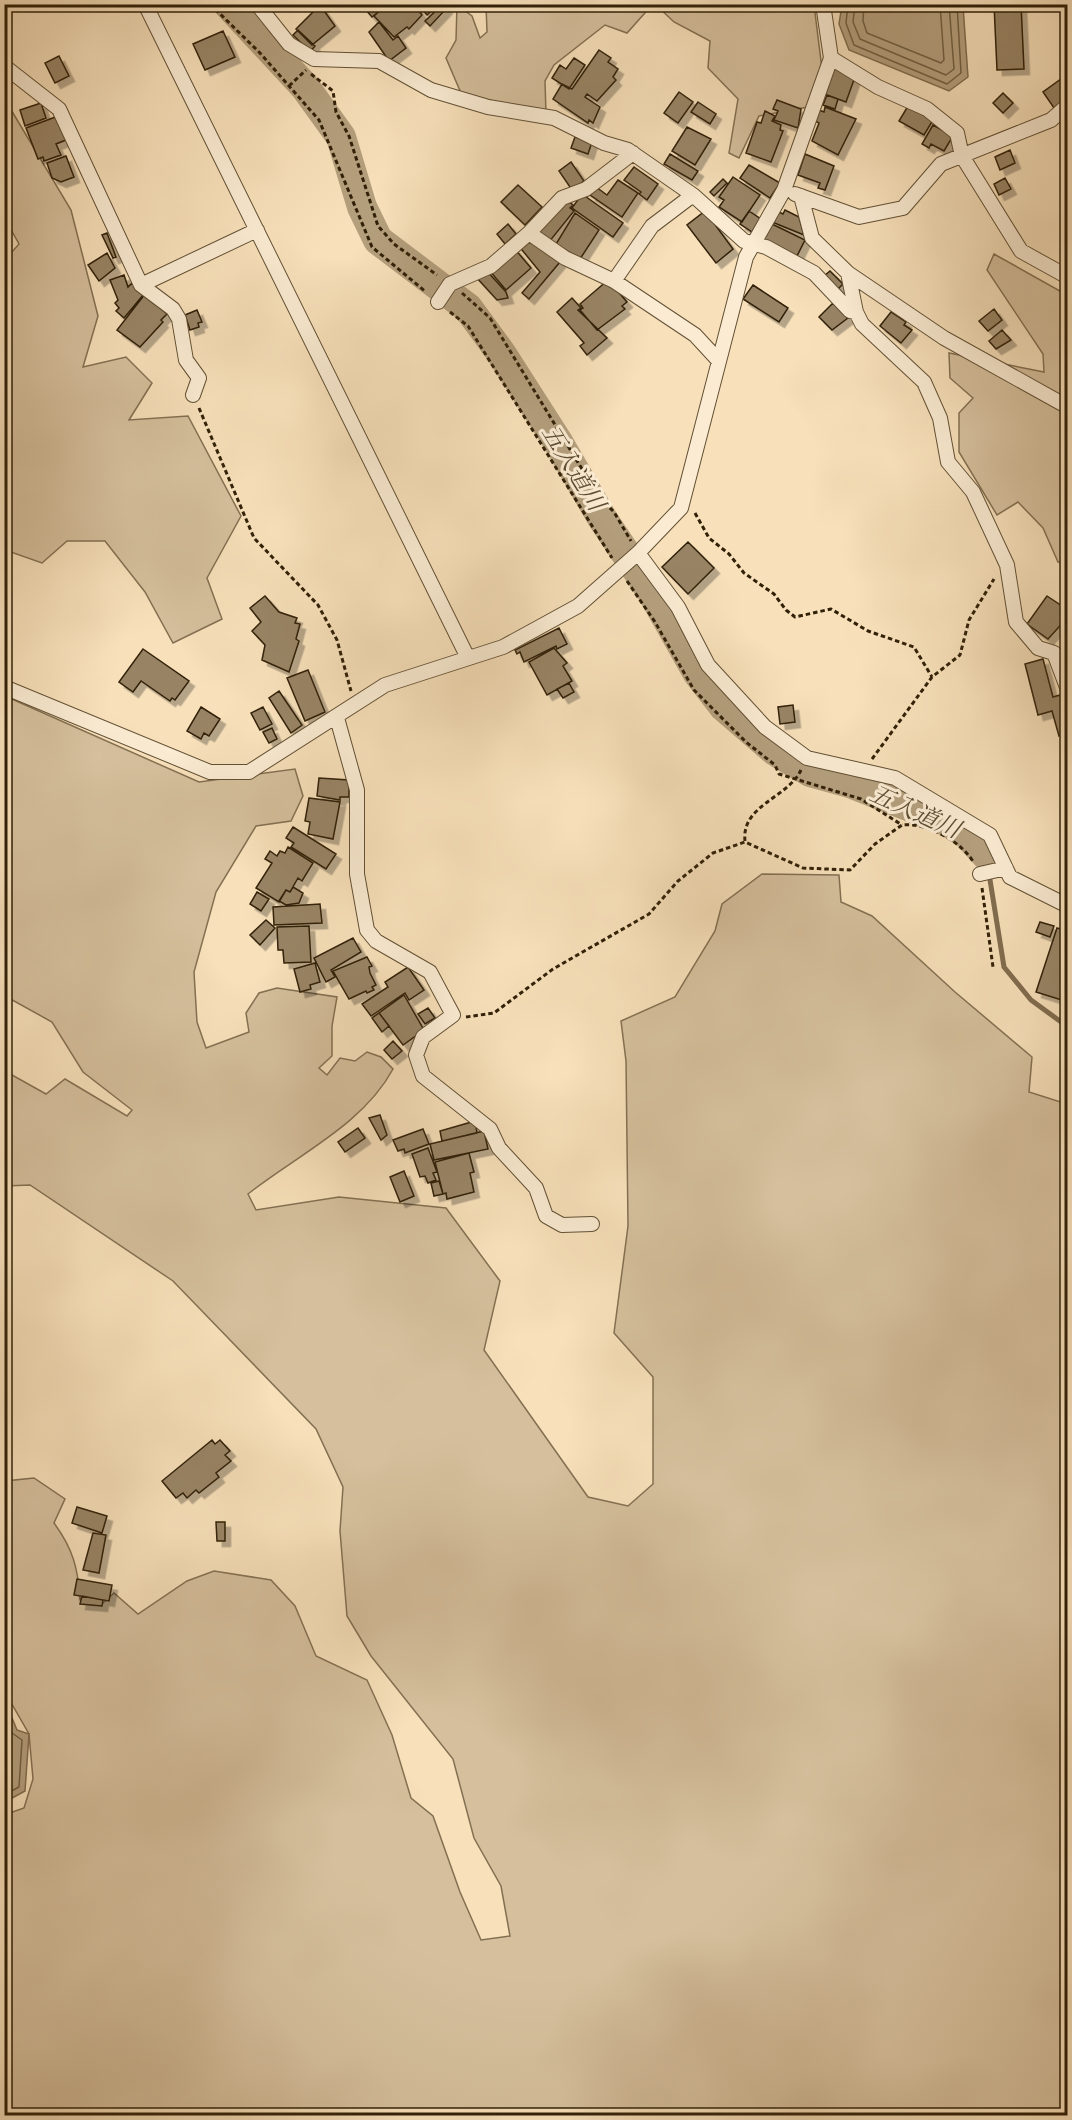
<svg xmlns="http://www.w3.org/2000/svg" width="1072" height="2120" viewBox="0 0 1072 2120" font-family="Cardo,'Noto Serif JP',serif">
  <defs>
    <filter id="shadow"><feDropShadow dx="5.5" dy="5.5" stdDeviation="0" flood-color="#0004"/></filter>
  </defs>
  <rect width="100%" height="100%" fill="#f7e0ba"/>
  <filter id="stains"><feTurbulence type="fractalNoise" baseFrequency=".00333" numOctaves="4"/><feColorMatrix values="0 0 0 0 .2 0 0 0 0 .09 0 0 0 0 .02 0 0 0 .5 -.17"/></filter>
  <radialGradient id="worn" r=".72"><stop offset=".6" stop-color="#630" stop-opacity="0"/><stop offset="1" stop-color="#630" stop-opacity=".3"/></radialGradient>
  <path fill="#d5bf9c" stroke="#837052" stroke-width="1.5" d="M457,5l15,11 8,22 7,-6 -1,-27h166l-25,28 -22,-8 -51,40 -9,16 1,33 -85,-21 -15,-35 10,-18z
    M656,5h158l9,72 -10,29 -54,10 -20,42 -10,-5 9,-54 -30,-31 2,-27 -36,-19z
    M4,98l67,112 27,106 -15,51 43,-10 26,26 -23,37 59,-4 53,100 -34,62 15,41 -49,24 -28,-51 -40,-51h-38l-25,22 -37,-13 -1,-289 15,-17 -14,-25z
    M994,254l73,41v268l-9,-1 -15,-34 -25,-26 -21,13 -38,-63v-39l14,-15 -23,-20 -1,-25 95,19 -1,-18 -56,-84z
    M5,696l194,86 96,-13 8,27 -12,25 -35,5 -40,66 -22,80 3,50 9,26 43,-16 -3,-19 13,-20 18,-5 60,9 -5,29v30l-13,12 8,7 13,-17 15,3 12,-9 14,5 12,12c-30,56 -96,86 -145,125l8,16 83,-13 107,11 54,73 -16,69 104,147 40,9 25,-22v-107l-39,-44 14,-107 -2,-165 -5,-40 54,-24 40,-66 7,-27 40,-30 77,1 2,27 31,14 83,76 77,65 -3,35 38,12v1011h-1062l-1,-300 20,-7 9,-29 -4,-45 -24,-42v-211l29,-3 31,21 -11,24c19,26 24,45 26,76l23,4 11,-10 24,21 49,-33 27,-10 57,9 24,26 21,50 51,24 25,55 19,63 22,18 27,76 21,48 29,-4 -9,-50 -27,-48 -21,-79 -82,-103 -24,-40 -7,-85 3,-44 -27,-58 -143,-148 -143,-96 -25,1v-115l41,23 19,-15 62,37 5,-6 -49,-38 -31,-50 -47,-26z"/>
  <path fill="#b49f7d" stroke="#806c4e" stroke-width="1.5" d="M842,5h118l3,1 5,71 -19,14 -100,-41 -10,-26z
    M5,1701l12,29 12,4 -4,57 -20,11z"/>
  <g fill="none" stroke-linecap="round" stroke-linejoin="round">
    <path stroke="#726042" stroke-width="1.5" d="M848,4l-2,19 8,22 93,39 14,-11 -4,-69
      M855,4l-2,18 7,17 86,36 8,-6 -5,-65
      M864,4l-1,17 4,12 74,30 3,-3 -4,-56
      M4,1716l8,17 10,7 -3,47 -15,8"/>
    <path stroke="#806c4e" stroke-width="5" d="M986,855l18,112 27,33 37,27"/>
    <path stroke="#b49f7d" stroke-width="30" d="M228,4l77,83 36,50 21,70 16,33 90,68 33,45 57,89 44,76 51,76 44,78 27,35 51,44 35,21 40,11 96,38 20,12 20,22"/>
  </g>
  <path fill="#988465" stroke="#312008" stroke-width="1.5" filter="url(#shadow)" d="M370,4h17v1l-15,12 -7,-8z
    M414,4l8,11 -13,14 -2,-2 -13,10 -20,-21 13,-12z
    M417,4h20l1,1 -11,10z
    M443,4l4,4 -17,18 -5,-5z
    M994,4h27l3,65 -27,1z
    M320,5l15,21 -23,19 -16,-16z
    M379,22l14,18 5,-4 8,12 -17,13 -20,-29z
    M298,30l17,16 -5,6 -17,-17z
    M223,31l12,26 -30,13 -12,-26z
    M599,50l12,8 -3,4 10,7 -5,8 3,3 -19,21 -10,-7 -2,3 15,10 -7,16 -4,-3 -1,3 -35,-24 9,-15 10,5z
    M59,56l10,20 -14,7 -10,-20z
    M574,58l11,7 -16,24 -17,-11 8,-13 6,4z
    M834,68l21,9 -9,25 -22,-8z
    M1065,76l3,22 -14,10 -11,-16z
    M679,92l14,10 -15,21 -14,-10z
    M1003,93l10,10 -10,10 -10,-10z
    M827,95l11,4 -3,10 -12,-4z
    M777,100l24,9 -3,19 -24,-8 4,-9 -5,-2z
    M698,102l18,12 -6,10 -19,-12z
    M41,103l5,15 -21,8 -5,-16z
    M908,106l25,14 -9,15 -25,-14z
    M825,107l31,12 -18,36 -26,-14 7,-18 -4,-2 4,-11 5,2z
    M765,111l10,5 -3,5 9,4 -1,5 3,1 -12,31 -25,-9 11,-31 4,1z
    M58,116l8,24 -10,4 5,11 -17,6 -1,-4 -5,2 -12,-31z
    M933,125l20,11 -9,15 -13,-7 -2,4 -7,-4z
    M687,127l24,12 -16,26 -23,-14z
    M575,137l17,5 -4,12 -17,-6z
    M1010,150l5,13 -15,7 -5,-13z
    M670,154l28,17 -6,9 -28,-16z
    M805,154l29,12 -9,24 -7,-2 2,-5 -22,-8z
    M66,156l8,21 -13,5 -9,-4 -5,-15z
    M571,162l13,19 -12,9 -13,-19z
    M749,165l31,18 -10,15 -30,-20z
    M634,167l24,17 -11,16 -8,-6 2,-2 -17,-12z
    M733,177l27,18 -18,27 -23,-15 5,-7 -5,-3z
    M1005,178l6,11 -12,6 -5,-11z
    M723,179l4,4 -13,13 -4,-4z
    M618,180l20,13 -16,24 -32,-22 6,-8 11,8z
    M518,185l24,22 -17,18 -24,-23z
    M582,194l41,29 -10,14 -41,-29z
    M566,199l7,6 -3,3 4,3 -25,31 -11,-10z
    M785,210l14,7 5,18 -32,-13 5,-11 6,3z
    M705,211l28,38 -17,14 -29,-38z
    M749,211l12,8 -9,13 -12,-8z
    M575,213l24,17 -19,29 -24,-15z
    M770,223l35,17 -8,16 -35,-17z
    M508,224l8,10 -11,10 -8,-10z
    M107,233l9,24 -3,1 -11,-23z
    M529,235l31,27 -31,37 -7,-6 18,-21 -22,-27z
    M514,248l17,20 -25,22 -17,-20z
    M107,253l8,15 -16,13 -11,-16z
    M485,269l21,23 2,6 -11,2 -21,-23z
    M830,271l13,13 -6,6 -13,-14z
    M124,275l4,12 4,-4 12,11 -20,24 -8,-7 3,-3 -4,-5 3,-3 -8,-20z
    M608,280l19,22 -5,4 3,3 -28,21 -17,-20 3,-2 -3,-4z
    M753,285l35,23 -9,14 -36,-23z
    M145,294l22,20 -6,6 2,2 -23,25 -23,-17z
    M572,298l9,10 -3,2 29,28 -20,17 -7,-9 4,-3 -27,-31z
    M833,303l15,15 -16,12 -13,-13z
    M994,309l8,11 -14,11 -9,-10z
    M197,310l5,12 -4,1 1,4 -9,3 -5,-15z
    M891,312l15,10 -2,3 8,5 -11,13 -21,-17z
    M1002,330l9,10 -15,9 -7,-8z
    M688,542l26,26 -26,26 -26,-27z
    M265,596l14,16 18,6 -2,5 5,1 -4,15 3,2 -10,31 -27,-12 3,-15 -13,-14 9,-9 -11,-14z
    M1047,596l21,14v7l-20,22 -21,-15z
    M559,628l8,16 -10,5 -1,-3 -32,16 -4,-10 -3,2 -2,-4z
    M554,648l13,15 -4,3 9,15 -25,14 -18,-33z
    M143,649l46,32 -14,19 -3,-2 -2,3 -29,-20 -8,11 -14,-10z
    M1043,659l10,38 7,-2 8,38 -9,3 -7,-25 -14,4 -13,-51z
    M308,670l17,42 -20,9 -18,-43z
    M569,683l5,9 -11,6 -6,-9z
    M279,691l23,34 -11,8 -22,-35z
    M793,705l2,17 -15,2 -2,-17z
    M201,707l19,12 -11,17 -5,-3 -3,6 -14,-8z
    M263,707l9,17 -12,6 -9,-17z
    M272,728l5,11 -8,4 -6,-11z
    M319,778l30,2v17h-9v3l-23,-4z
    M309,798l31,4 -7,37 -25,-5 2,-12 -5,-1z
    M293,827l43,27 -10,15 -35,-22 3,-4 -8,-5z
    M288,847l25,16 -11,18 -4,-3 -8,14 -4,-2 -7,12 -23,-14 16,-25 -7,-4 5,-8 7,5 3,-5 5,2z
    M293,887l10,6 -4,10 -13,2 -7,-4 7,-11 4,2z
    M257,892l12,7 -8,12 -11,-7z
    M320,904l2,19 -48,2 -1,-18z
    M266,920l9,8 -15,17 -10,-10z
    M1040,922l14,4 -4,11 -14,-5z
    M309,926l2,36 -27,1 -1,-13h-5l-1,-23z
    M1057,928l11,3v71l-32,-10z
    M353,938l8,14 -30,18 4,7 -9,5 -12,-24z
    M367,957l5,9 -3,1 1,6 6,12 -4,2 2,3 -7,3 -1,-2 -17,8 -16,-28z
    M315,963l5,19 -10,3 1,4 -11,3 -6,-23z
    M408,967l16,23 -15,10 -4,-7 -34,23 -9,-12 26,-17 -3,-5z
    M404,995l20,35 -21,15 -24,-32z
    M428,1008l7,10 -10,6 -7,-10z
    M379,1013l10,13 -7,6 -10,-14z
    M393,1041l9,10 -10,8 -8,-9z
    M380,1115l7,20 -6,5 -12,-22z
    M475,1121l2,12 -35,8 -2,-10z
    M358,1128l7,10 -20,14 -7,-10z
    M423,1129l6,15 -24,9 -1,-4 -6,2 -5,-11z
    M484,1131l4,18 -54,11 -4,-16z
    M428,1148l9,24 -4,1 3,7 -8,3 -3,-7 -5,1 -8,-23z
    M469,1153l5,19 -4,1 4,19 -27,7 -1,-6 -3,1 -8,-32z
    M404,1171l10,25 -14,6 -10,-25z
    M439,1181l4,13 -9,2 -3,-13z
    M212,1440l3,4 5,-4 10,11 -5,4 6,6 -15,12 3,4 -20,16 -3,-3 -9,8 -4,-5 -7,5 -14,-17z
    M77,1507l30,9 -5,17 -30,-10z
    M216,1522h9v19h-8z
    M93,1533l13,2 -7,38 -16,-3z
    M77,1579l35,6 -3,16 -35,-6z
    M82,1596l21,4 -1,6 -22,-2z"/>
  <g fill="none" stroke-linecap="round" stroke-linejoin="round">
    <g stroke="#625034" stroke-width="16">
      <path id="street" d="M145,4l323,654
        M257,4l32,40 25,15 65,2 52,29 57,17 66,11 50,25 24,7 65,45 51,46 22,6 48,26 36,38 6,1
        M831,58l47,29 49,22 30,24 5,23 59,95 47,26
        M4,66l55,43 82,176 32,24 6,10 7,41 13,18 -6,17
        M795,194l64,23 44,-9 38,-44 110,-44 17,-15
        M801,196l11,42 36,35 96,65 124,69
        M529,233l36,25 49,23 81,54 24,26
        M848,273l8,39 6,12 62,58 16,36 8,44 25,30 34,73 9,57 22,26 16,5 14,37
        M614,281l38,-55 41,-31
        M141,285l116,-55
        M438,302l12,-18 41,-18 38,-33 33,-35 24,-9 47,-36
        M638,553l40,54 30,58 57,62 42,31 88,20 95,57 20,42 58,29
        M4,687l206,85h39l136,-87 118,-38 75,-41 60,-53 43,-45 65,-251 38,-67 47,-132 -8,-54
        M337,718l20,72v84l10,56 9,11 54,31 23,43 -30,22 -7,18 7,21 67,53 9,19 37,40 10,28 16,9 30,-1
        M980,874l26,-6"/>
    </g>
    <path stroke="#312008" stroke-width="3" stroke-dasharray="4.5 3" stroke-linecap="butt" d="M210,4l50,49 59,67 53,127 54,45
      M311,74l22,17 3,21 13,24 29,90 16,18 43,31
      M289,86l17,-16
      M462,293l28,25 109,179 15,15 17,29
      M450,312l18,14 144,232
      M199,408l55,130 64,67 19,35 14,51
      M695,513l14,25 20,16 15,19 30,21 12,16 9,7 36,-8 37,22 46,16 18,30
      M627,581l28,41 39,68 52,52 29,23 4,9 82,25 41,26
      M872,759l60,-82 28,-22 9,-35 25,-41
      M745,841c-4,-36 43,-43 56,-71
      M982,888l11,79
      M466,1017l28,-4 59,-44 96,-55 29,-33 35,-28 32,-11 58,26 47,2 25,-26 27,-19c25,-3 60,17 72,38"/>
    <use href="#street" stroke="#faebd2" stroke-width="14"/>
  </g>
  <g text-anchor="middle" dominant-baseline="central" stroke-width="6" stroke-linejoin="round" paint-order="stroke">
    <g font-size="24" font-style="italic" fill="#5f4c31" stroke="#faebd2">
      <text transform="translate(573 468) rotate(58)">五入道川</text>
      <text transform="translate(915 812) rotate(24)">五入道川</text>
    </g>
  </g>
  <rect width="1072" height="2120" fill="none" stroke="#f7e0ba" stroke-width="24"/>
  <rect x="6" y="6" width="1060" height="2108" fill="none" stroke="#312008" stroke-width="3"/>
  <rect x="12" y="12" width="1048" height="2096" fill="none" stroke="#312008" stroke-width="1.5"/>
  <rect width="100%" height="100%" filter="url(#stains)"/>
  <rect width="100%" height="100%" fill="url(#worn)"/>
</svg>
